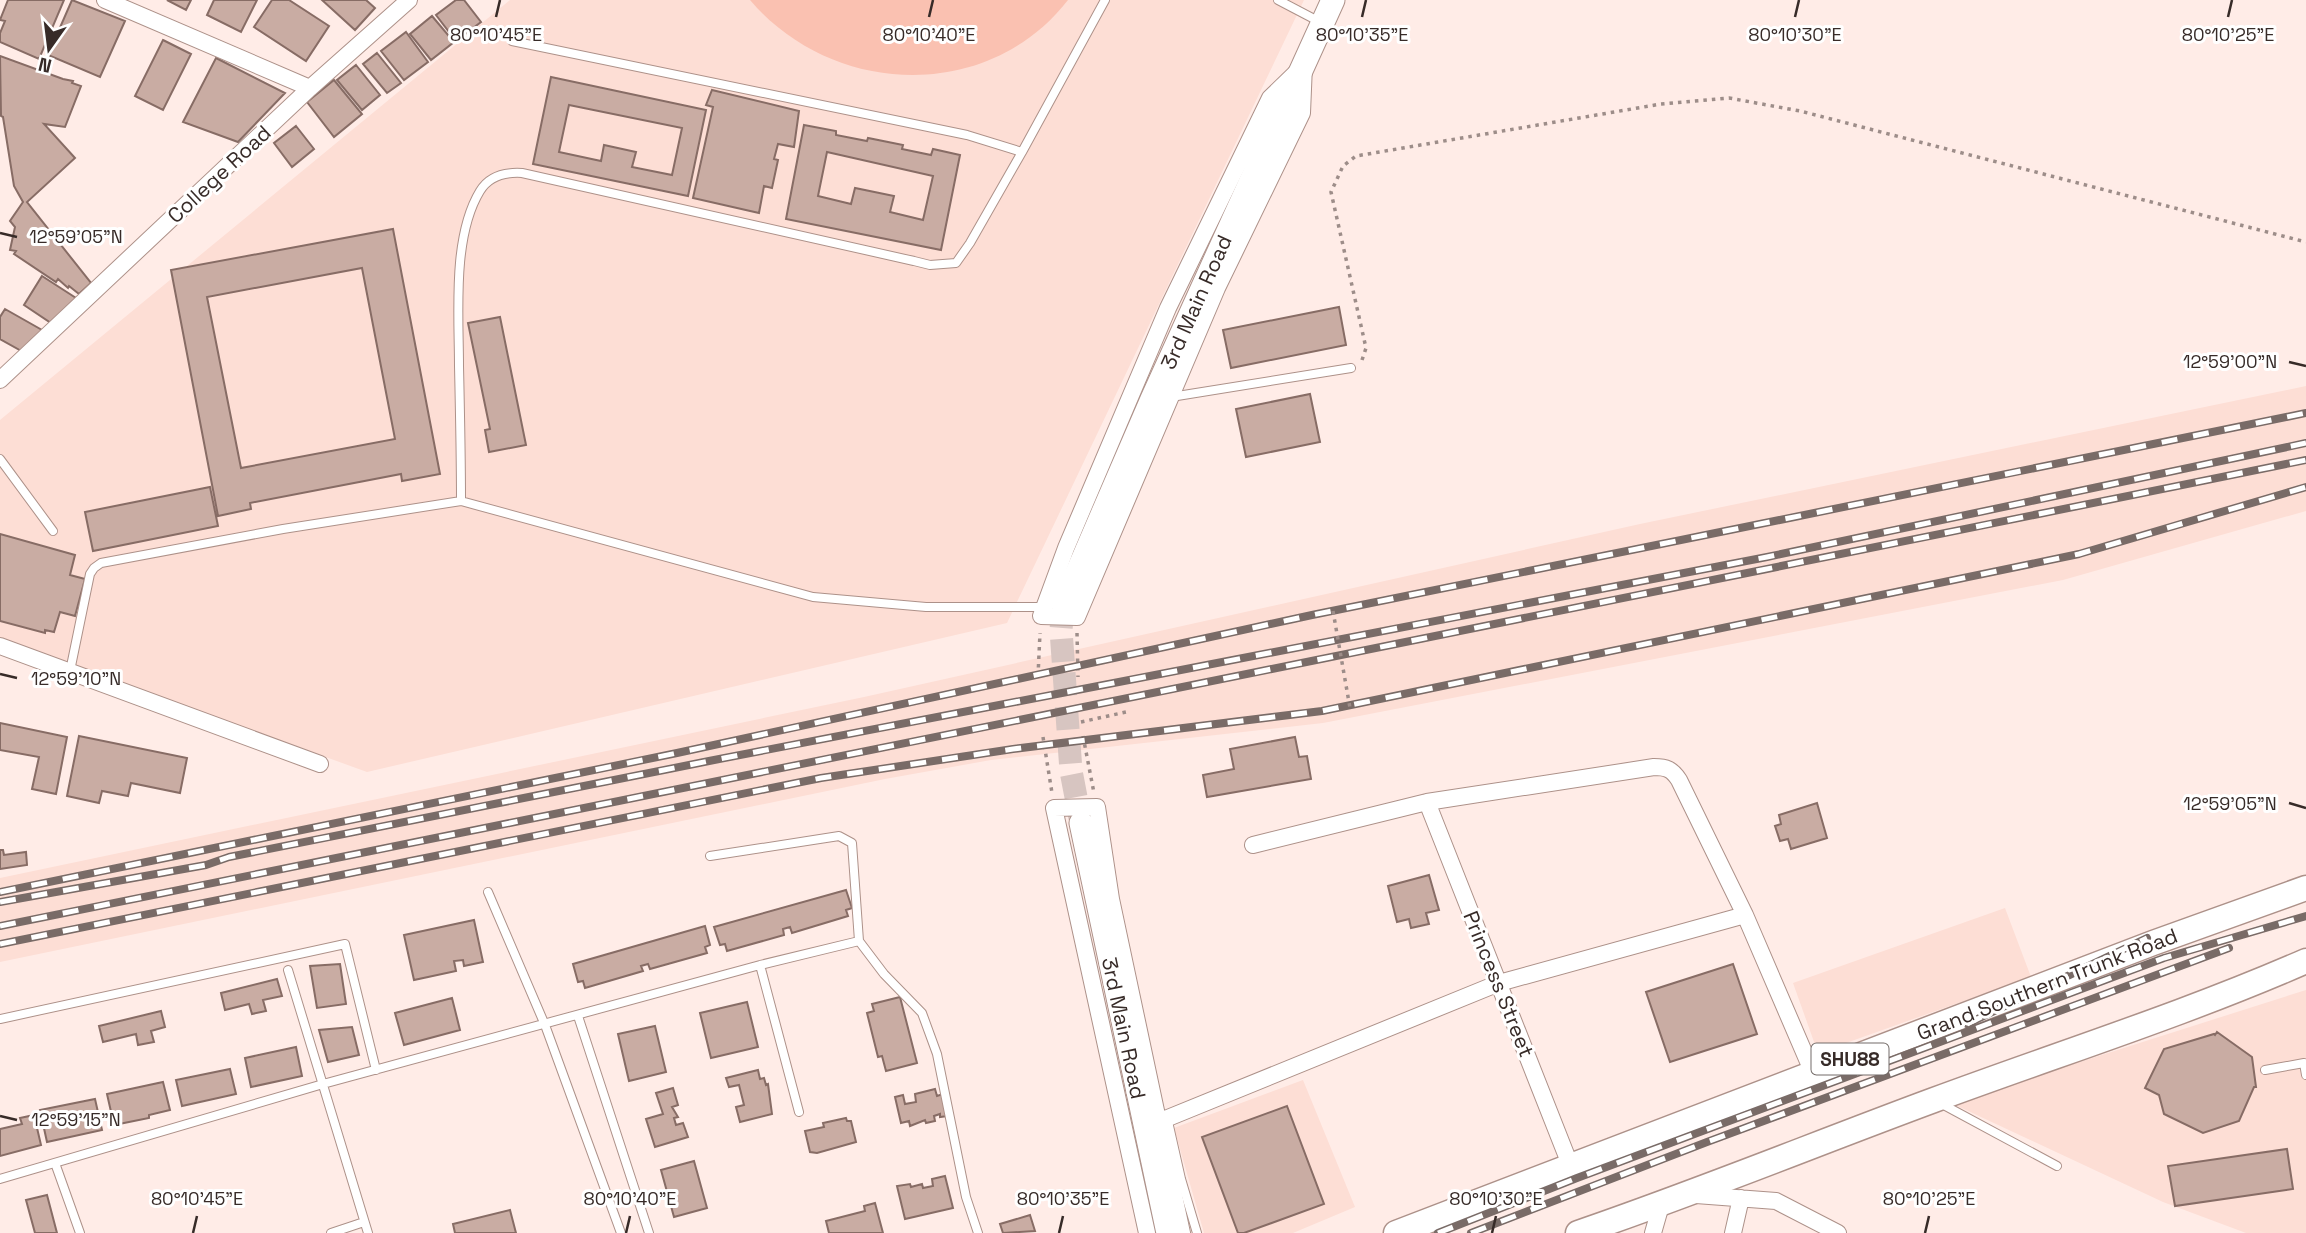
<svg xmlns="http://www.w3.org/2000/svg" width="2306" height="1233" viewBox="0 0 2306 1233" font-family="'Space Grotesk',sans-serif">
  <rect width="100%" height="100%" fill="#ffece7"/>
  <path fill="#fdded5" d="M510,0h794l-297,623 -640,149 -367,-133v-219z
    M2306,386v125l-243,69 -740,143 -332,37 -106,19 -885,183v-84l864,-181 776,-173z
    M2005,908l26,69 -213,76 -25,-70z
    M2306,990v243h-60l-83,-31 -212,-99z
    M1303,1080l52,127 -62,26h-89l-30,-105z"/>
  <path fill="#fac1b1" d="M750,0h318c-81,104 -236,96 -318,0z"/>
  <path fill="#c9aca3" stroke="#876c65" stroke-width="2" fill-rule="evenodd" d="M8,0h56l-25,59 -39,-17v-9l5,-12 -5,-1z
    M72,0l53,21 -25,56 -52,-22z
    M167,0h24l-5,10z
    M214,0h43l-16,32 -34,-17z
    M272,0h17l40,26 -23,35 -52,-34z
    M322,0h44l9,8 -20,22z
    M456,0h8l17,22 -25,19 -20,-26z
    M432,16l22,26 -23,18 -21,-26z
    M406,32l22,30 -24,18 -23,-29z
    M163,40l28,14 -28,56 -28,-14z
    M377,53l24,30 -14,10 -24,-29z
    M0,56l63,23 10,2 -1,2 9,3 -16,41 -21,-3 31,34 -48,44 64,81 -12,11 -10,-8 -1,2 -10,-9 -2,3 -42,-28 2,-3 -6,-1 5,-23 -5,-6 13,-19 -9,-16 -11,-69 -2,-1z
    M216,58l69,35 -47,49 -55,-20z
    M356,65l24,30 -18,15 -25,-30z
    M551,77l155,33 -18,86 -155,-32zM569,105l113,23 -10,47 -40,-8 4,-15 -32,-7 -3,16 -42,-9z
    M334,80l28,34 -28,23 -27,-35z
    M712,90l87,21 -5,36 -16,-3 -4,15 4,1 -6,28 -8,-2 -5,27 -66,-15 20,-91 -7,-2z
    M804,125l32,6v4l31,6 1,-3 35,7 -1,4 29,6 2,-6 27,6 -19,95 -155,-31zM827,152l106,24 -10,44 -33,-8 4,-16 -39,-8 -4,16 -33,-8z
    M296,126l18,23 -22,18 -18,-24z
    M393,229l47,245 -38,7 -1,-7 -151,29 1,6 -33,7 -47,-246zM362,268l33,171 -154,29 -34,-171z
    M42,276l34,22 -19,29 -33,-22z
    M1339,307l7,38 -115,23 -8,-38z
    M5,309l37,21 -17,23 -25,-14v-22z
    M500,317l26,128 -37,7 -4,-22 5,-1 -22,-106z
    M1310,394l10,48 -74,15 -10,-48z
    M210,487l8,39 -125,25 -8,-39z
    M0,534l75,21 -5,20 15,4 -10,37 -15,-4 -6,20 -9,-2v3l-45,-12z
    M0,723l67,14 -11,57 -24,-5 7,-32 -39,-7z
    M79,736l108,22 -7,35 -49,-10 -3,13 -26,-5 -3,12 -32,-7z
    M1295,737l4,20 8,-1 4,23 -104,18 -4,-22 31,-6 -4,-20z
    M1817,803l10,35 -36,11 -3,-10 -8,2 -5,-15 6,-2 -2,-9z
    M0,850h3l1,5 22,-3 1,13 -27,4z
    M1429,875l10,35 -13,3 3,11 -18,4 -2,-9 -12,3 -9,-36z
    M846,890l6,18 -6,2 2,6 -56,17 -2,-6 -7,2 1,6 -57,16 -2,-7 -5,1 -6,-18z
    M474,920l9,42 -19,4 -1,-6 -9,1 2,10 -42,9 -10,-45z
    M705,926l5,19 -5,2 2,6 -57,16 -2,-5 -7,2 2,5 -58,17 -2,-7 -5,1 -5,-18z
    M340,964l6,40 -29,4 -7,-42z
    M1733,964l24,70 -87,28 -24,-70z
    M277,979l5,17 -19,4 3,11 -14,3 -3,-10 -24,6 -4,-17z
    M900,997l17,66 -31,8 -4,-15 -4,1 -11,-44 7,-2 -2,-7z
    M452,998l8,32 -56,15 -9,-32z
    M747,1002l11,45 -47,11 -11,-45z
    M161,1011l4,16 -14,4 3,11 -16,3 -2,-11 -33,8 -4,-16z
    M655,1026l11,46 -37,9 -11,-47z
    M352,1027l7,28 -31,7 -9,-32z
    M2217,1032l35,25 4,30h-2l-15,34 -36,12 -39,-19 -5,-19 -14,-7 19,-39 50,-15 1,1z
    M296,1047l6,29 -51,11 -6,-29z
    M230,1069l6,25 -54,12 -6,-26z
    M758,1070l2,9 4,-1 2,7 2,-1 4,30 -32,8 -4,-15 8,-2 -5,-20 -10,2 -3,-9z
    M163,1082l7,28 -21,5v3l-35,7 -7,-31z
    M673,1088l5,17 -6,2 6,10 -4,1 2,7 7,-2 5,14 -33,10 -9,-28 17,-5 -7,-21z
    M935,1089l2,7 6,-2 5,22 -8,1v-3l-6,2 1,5 -9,2 -1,-3 -15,6 -1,-5 -8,2 -6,-26 8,-2 2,9 11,-2 -1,-8z
    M95,1099l7,31 -55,12 -7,-32z
    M1287,1106l37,98 -80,29h-6l-36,-96z
    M34,1115l7,30 -41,11v-27l22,-5 -2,-6z
    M846,1118l1,3h4l5,21 -39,11 -7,-1 -5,-21 19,-4 -1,-4z
    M2287,1149l6,40 -118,17 -7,-40z
    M694,1161l13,47 -33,9 -13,-47z
    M945,1176l8,32 -48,11 -8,-33 13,-2 1,3 11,-3 1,4 10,-2 -1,-7z
    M47,1195l10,38h-22l-9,-33z
    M875,1203l8,30h-54l-3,-12 39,-10 -1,-5z
    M510,1210l6,23h-61l-2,-9z
    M1030,1215l5,16 -32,2 -3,-9z"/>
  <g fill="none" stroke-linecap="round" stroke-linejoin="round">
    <path stroke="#d7c5c1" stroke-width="23" stroke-dasharray="23 11" stroke-linecap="butt" d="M1063,605l-2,25 10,141 10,52"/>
    <g stroke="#ad9189" stroke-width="10">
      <path id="lane" d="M1278,0l42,22
        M1022,152l83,-152
        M1171,397l180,-29
        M0,459l53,72
        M461,501c0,-45 -1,-90 -2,-135 0,-52 -7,-129 21,-175 9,-15 25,-19 42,-18l392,88 16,4 26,-2 14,-20 52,-91 -55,-17 -455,-94
        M70,671l20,-97 4,-6 7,-5 182,-34 178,-28 352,96 113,10h119
        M710,856l129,-20 13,7 7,98 25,33 38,39 15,41 29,143 12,36
        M488,892l57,133 76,208
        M760,965l39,147
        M288,970l80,263
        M578,1016l71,217
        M0,1019l345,-75 31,126
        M2265,1070l39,-7 2,12
        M1940,1103l117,63
        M1167,1117l14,62 16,54
        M55,1163l25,70
        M0,1179l323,-95 437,-119 99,-24
        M331,1233l33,-11"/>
    </g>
    <g stroke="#ad9189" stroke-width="18">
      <path id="street" d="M105,0l205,88
        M1304,65l-2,48 -85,175 -140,329 -36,-1 25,-68 102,-240 102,-210z
        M0,380l310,-292 99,-88
        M0,646l320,118
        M1427,802l144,365
        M1253,845l174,-43 227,-35c12,0 18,2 25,13l66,135 68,158
        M1158,1122l341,-139 246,-68
        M1696,1195l80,6 62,32
        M1147,1233l-93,-425 43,-1 14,92 71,334
        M1653,1233l8,-28
        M1733,1233l8,-35"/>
    </g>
    <g stroke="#ad9189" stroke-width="25">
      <path id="secondary" d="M1063,605l89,-206 181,-399
        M1081,823l87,410"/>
    </g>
    <g stroke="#ad9189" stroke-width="27">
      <path id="primary" d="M1396,1233l757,-290 153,-55
        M1578,1233c120,-41 237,-89 356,-133 124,-46 251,-86 372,-139"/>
    </g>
    <path stroke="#9d8d89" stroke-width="3.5" stroke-dasharray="3.5 5" stroke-linecap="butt" d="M1362,360l4,-12 -35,-156 12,-26 13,-10 305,-52 68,-6 71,13 506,131
      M1077,633l1,44
      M1038,676l2,-43
      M1081,722l45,-10
      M1083,736l11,57
      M1043,737l9,56"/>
    <use href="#lane" stroke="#fff" stroke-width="8"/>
    <use href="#street" stroke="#fff" stroke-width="16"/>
    <use href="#secondary" stroke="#fff" stroke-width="23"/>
    <use href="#primary" stroke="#fff" stroke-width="24"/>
    <g stroke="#796b67" stroke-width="8">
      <path id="rail" d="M0,892l677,-139 635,-138 994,-202
        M0,902l206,-37 23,-8 480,-96 1058,-204 539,-114
        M0,926l2306,-466
        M0,944l821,-166 192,-29 309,-38 757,-157 227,-67
        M1967,1024l180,-86
        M1438,1233l139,-55 587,-220 142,-42
        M1471,1233l236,-91 522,-194"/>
    </g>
    <use href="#rail" stroke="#fff" stroke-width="5" stroke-dasharray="16" stroke-linecap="butt"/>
    <path stroke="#9d8d89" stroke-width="3.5" stroke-dasharray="3.5 5" stroke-linecap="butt" d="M1333,611l17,97"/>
  </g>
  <path fill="none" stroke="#372b28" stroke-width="2.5" d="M496,17l4,-17M929,17l4,-17M1362,17l4,-17M1795,17l4,-17M2228,17l4,-17M0,233l17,4M2289,362l17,4M0,674l17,4M2289,803l17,5M0,1116l17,4M193,1233l4,-17M626,1233l4,-17M1059,1233l4,-17M1492,1233l4,-17M1925,1233l4,-17"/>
  <g text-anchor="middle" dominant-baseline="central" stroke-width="6" stroke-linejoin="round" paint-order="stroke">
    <rect fill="#fff" stroke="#736b68" stroke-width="2" x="1811.5" y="1043.5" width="77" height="31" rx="5"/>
    <g font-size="19" font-weight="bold" fill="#372b28">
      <text x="1850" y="1059">SHU88</text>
    </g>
    <g font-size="21" fill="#372b28" stroke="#fff">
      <text transform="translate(219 174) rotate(-43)">College Road</text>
      <text transform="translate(1196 302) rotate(-66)">3rd Main Road</text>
      <text transform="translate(1499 984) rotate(68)">Princess Street</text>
      <text transform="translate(2047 984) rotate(-21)">Grand Southern Trunk Road</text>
      <text transform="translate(1124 1028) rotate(78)">3rd Main Road</text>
    </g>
  </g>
  <g font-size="18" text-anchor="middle" fill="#372b28" stroke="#fff" stroke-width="6" stroke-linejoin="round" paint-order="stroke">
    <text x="496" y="41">80°10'45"E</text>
    <text x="929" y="41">80°10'40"E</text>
    <text x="1362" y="41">80°10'35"E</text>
    <text x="1795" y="41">80°10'30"E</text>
    <text x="2228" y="41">80°10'25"E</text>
    <text x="76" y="243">12°59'05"N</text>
    <text x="2230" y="368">12°59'00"N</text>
    <text x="76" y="685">12°59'10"N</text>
    <text x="2230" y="810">12°59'05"N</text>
    <text x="76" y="1126">12°59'15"N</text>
    <text x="197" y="1205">80°10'45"E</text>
    <text x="630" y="1205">80°10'40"E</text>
    <text x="1063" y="1205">80°10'35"E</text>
    <text x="1496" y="1205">80°10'30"E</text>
    <text x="1929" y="1205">80°10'25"E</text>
  </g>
  <g transform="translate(49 49) rotate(194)" stroke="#ffffff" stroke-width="5" paint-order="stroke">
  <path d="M0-5L12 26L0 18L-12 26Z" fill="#372b28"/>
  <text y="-10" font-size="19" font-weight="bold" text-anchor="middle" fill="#372b28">N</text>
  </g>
</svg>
